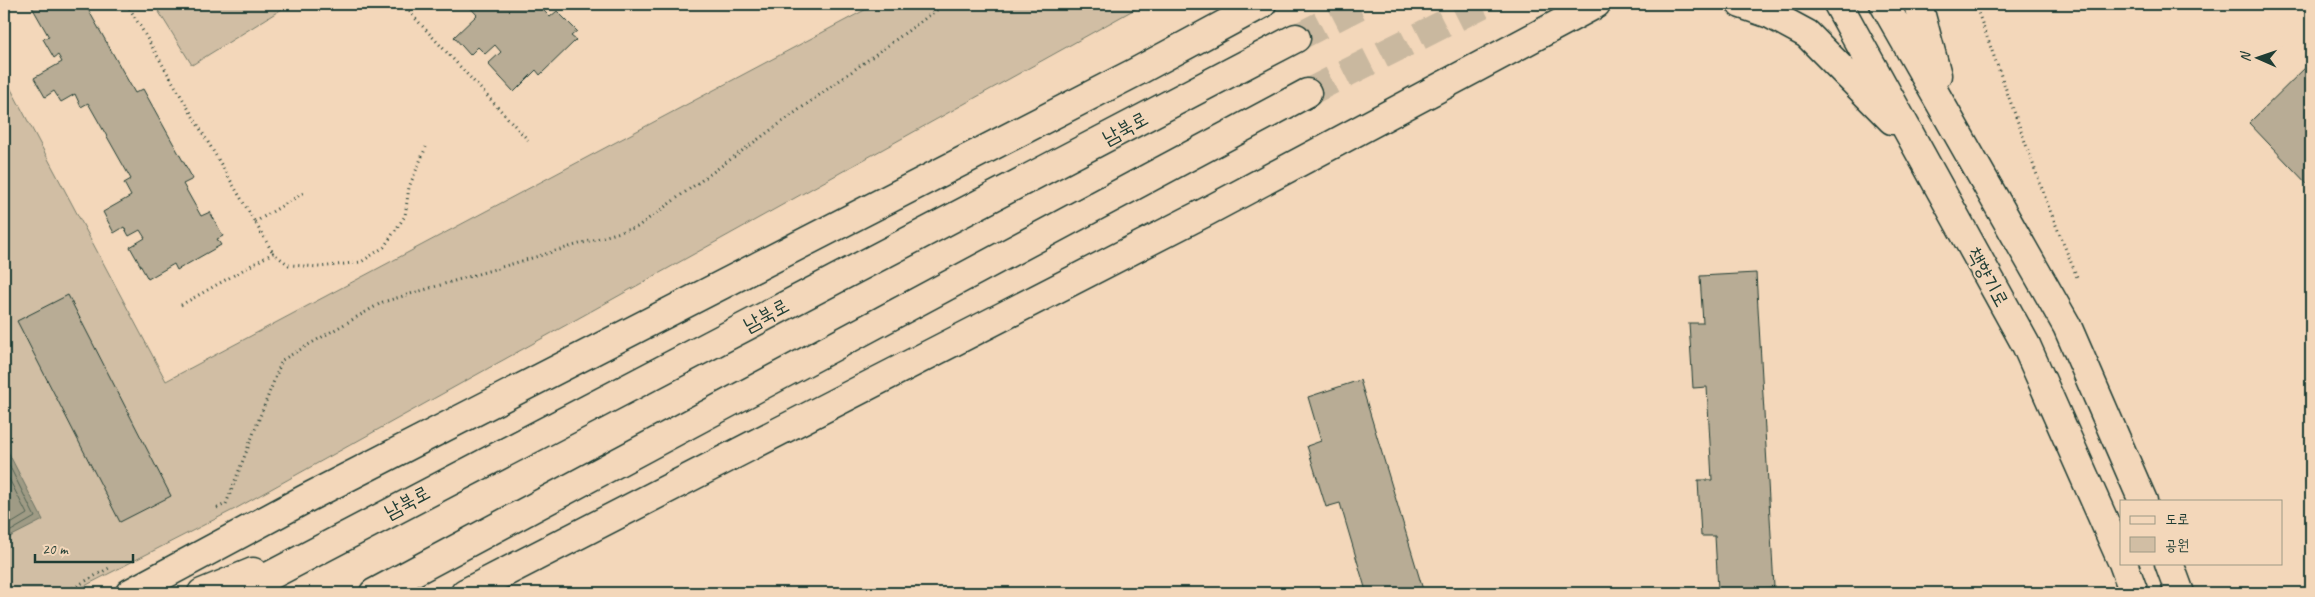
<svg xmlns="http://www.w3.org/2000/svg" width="2315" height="597" viewBox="0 0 2315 597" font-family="Caveat,'Poor Story',sans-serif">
  <rect width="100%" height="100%" fill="#f3d7ba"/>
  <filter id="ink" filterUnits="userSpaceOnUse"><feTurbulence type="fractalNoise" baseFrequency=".02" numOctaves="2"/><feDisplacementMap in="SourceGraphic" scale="10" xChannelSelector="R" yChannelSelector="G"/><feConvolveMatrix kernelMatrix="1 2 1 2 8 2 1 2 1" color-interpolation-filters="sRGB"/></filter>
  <g filter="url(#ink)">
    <path fill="#d1bea4" stroke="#787e6c" d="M154,4h136l-98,61z
      M876,4h268l-909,505 -164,84h-67v-517l162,305z"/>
    <path fill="#9f9b85" stroke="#6c7565" d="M4,444l39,76 -39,20z"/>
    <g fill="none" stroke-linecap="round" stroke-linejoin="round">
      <path stroke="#526354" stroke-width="1" d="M4,455l31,62 -31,18
        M4,469l23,45 -23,14"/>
    </g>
    <path fill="#b8ac95" stroke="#1f3d34" d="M37,4h48l50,89 8,-4 50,90 -10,5 18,32 9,-4 13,24 -6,3 4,6 -44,25 -3,-6 -26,15 -18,-32 15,-9 -5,-8 -11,6 -5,-9 -10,6 -11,-21 28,-16 -7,-13 7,-4 -43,-76 -7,4 -6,-13 -14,8 -7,-11 -9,6 -11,-19 28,-16 -4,-7 -4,3 -11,-19 6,-2 -17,-30z
      M467,4h70l13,13 7,-6 20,20 -6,5 5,4 -36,35 -4,-5 -22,22 -26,-28 13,-12 -6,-7 -10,9 -7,-7 -8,8 -16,-18 23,-22z
      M2311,62v126l-62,-65z
      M1756,273l18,314 -56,3 -3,-54h-14l-3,-56h14l-5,-93 -14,1 -4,-65h14l-3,-47z
      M68,295l103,201 -51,26 -103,-201z
      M1360,380l64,213h-64l6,-2 -26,-88 -14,4 -19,-61 14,-5 -13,-44z"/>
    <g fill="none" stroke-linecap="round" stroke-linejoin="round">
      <path stroke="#c9b89f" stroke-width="28" stroke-dasharray="28 14" stroke-linecap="butt" d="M1296,38l66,-34
        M1307,93l176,-89"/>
      <g stroke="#1f3d34" stroke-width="31">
        <path id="major" d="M1741,4l29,10 37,20 85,86
          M1838,4l188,341 95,214
          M1884,4l183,322 76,175
          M1918,4l19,71
          M2123,563l11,30
          M2169,563l11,30
          M130,593l175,-94 831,-427 126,-68
          M202,593l51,-21
          M237,593l1059,-555
          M374,593l933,-500
          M465,593l739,-380 392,-209"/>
      </g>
      <path stroke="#1f3d34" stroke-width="3" stroke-dasharray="1 4" stroke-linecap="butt" d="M127,4l146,249
        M402,4l126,136
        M1975,4l74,204 28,69
        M255,222l50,-30
        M181,305l92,-52 16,12 31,2 41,-5 23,-15 21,-31 4,-29 17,-40
        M217,508l9,-4 56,-144 101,-58 254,-75 308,-223
        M64,593l47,-26"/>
      <use href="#major" stroke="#f3d7ba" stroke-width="28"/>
    </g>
  </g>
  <g text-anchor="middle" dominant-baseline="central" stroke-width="4" stroke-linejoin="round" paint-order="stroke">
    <g font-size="20" fill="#1f3d34" stroke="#f3d7ba">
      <text transform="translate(1125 128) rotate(-28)">남북로</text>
      <text transform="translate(1988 277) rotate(61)">책향기로</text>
      <text transform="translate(766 315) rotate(-28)">남북로</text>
      <text transform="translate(407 502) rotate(-28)">남북로</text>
    </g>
  </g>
  <rect width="2315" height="597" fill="none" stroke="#f3d7ba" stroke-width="20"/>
  <rect x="10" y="10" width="2295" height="577" fill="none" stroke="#1f3d34" stroke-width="2" filter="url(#ink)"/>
  <rect x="2120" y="500" width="162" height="65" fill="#f3d7ba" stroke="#9e9984"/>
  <rect x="2130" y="516" width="25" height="8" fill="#f3d7ba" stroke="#9e9984"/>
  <text x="2165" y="524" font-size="15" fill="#1f3d34">도로</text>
  <rect x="2130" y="537" width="25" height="15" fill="#d1bea4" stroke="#9e9984"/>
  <text x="2165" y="550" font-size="15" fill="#1f3d34">공원</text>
  <g transform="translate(2258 58) rotate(272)" stroke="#f3d7ba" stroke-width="4" paint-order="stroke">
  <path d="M0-4L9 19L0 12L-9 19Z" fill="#1f3d34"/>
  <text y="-8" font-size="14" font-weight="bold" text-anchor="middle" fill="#1f3d34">N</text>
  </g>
  <path d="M35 554v8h98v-8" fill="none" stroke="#1f3d34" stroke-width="2.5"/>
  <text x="42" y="554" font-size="15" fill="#1f3d34" stroke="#f3d7ba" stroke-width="4" paint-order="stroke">20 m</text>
</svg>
